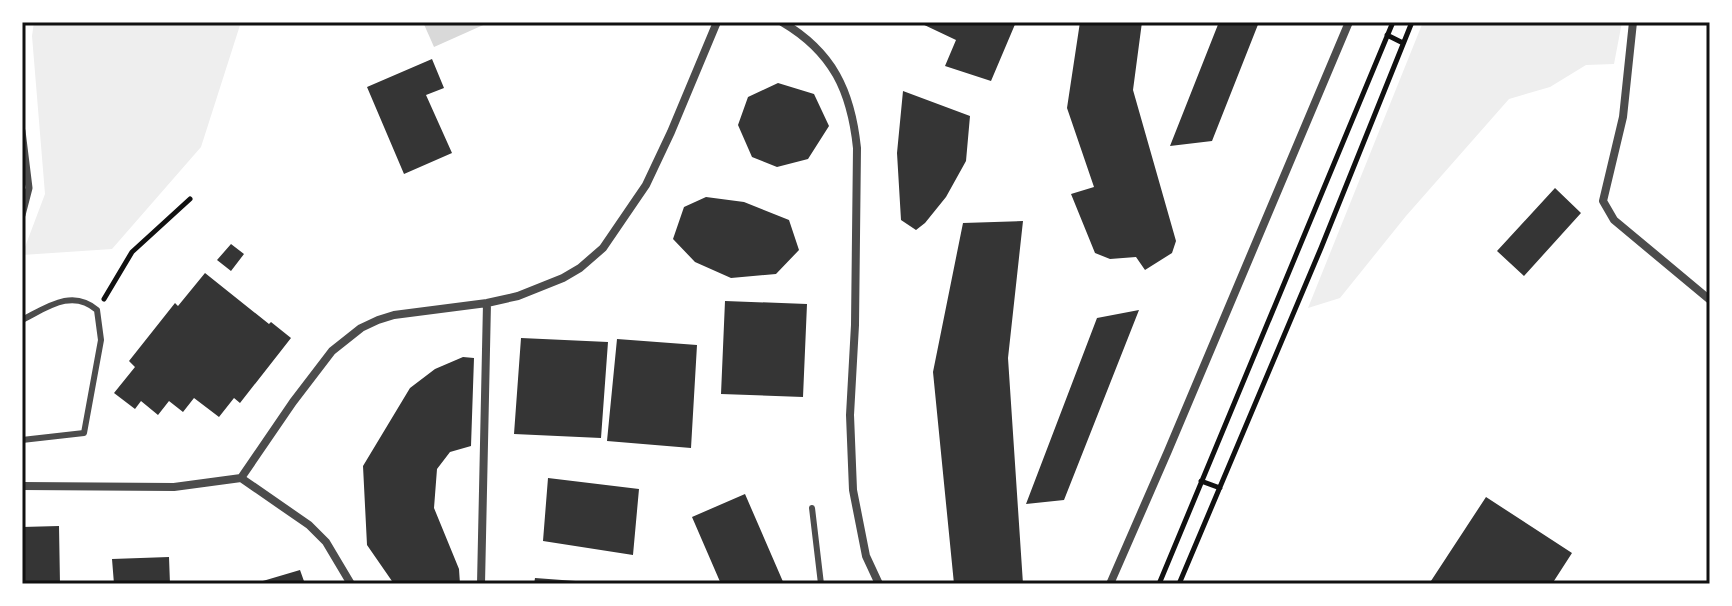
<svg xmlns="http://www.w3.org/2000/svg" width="1732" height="606" viewBox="0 0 1732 606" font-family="'Alegreya Sans',sans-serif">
  <rect width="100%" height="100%" fill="#fff"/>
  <path fill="#eee" d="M34,22h207l-40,125 -89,102 -90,6 23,-61 -13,-158z
    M1423,22h199l-8,42 -28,1 -36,22 -41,12 -103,117 -66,82 -32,10z"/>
  <path fill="#d9d9d9" d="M423,22h67l-56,25z"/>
  <path fill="#353535" d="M918,22h98l-25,59 -46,-15 11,-26z
    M1080,22h62l-9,68 43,151 -4,12 -27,17 -9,-13 -26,2 -15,-6 -24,-59 23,-7 -27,-79z
    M1219,22h40l-47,119 -42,5z
    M432,59l12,29 -18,7 26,58 -48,21 -37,-87z
    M778,83l36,11 15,32 -21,33 -31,8 -25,-10 -14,-32 10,-28z
    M903,91l67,25 -4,45 -20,36 -21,26 -9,7 -15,-10 -4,-67z
    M1555,188l26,25 -57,63 -27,-25z
    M706,197l38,5 45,18 10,30 -23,24 -45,4 -36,-16 -22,-23 11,-32z
    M1023,221l-15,137 15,226h-69l-21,-212 30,-149z
    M231,244l13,10 -13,17 -14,-11z
    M205,273l64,51 2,-2 20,16 -51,65 -6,-5 -15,19 -25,-19 -11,14 -14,-11 -11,14 -17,-14 -6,8 -21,-16 21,-26 -6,-6 46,-58 3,3z
    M725,301l82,3 -4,93 -82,-3z
    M1139,310l-75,190 -38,4 71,-186z
    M521,338l87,4 -7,96 -87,-4z
    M617,339l80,6 -6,103 -84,-7z
    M463,357l11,1 -3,88 -21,6 -13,17 -3,39 25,61 1,15h-66l-27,-39 -4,-79 47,-78 25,-19z
    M548,478l91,11 -6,66 -90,-14z
    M745,494l39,90h-63l-29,-67z
    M1486,497l86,56 -20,31h-123z
    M59,526l1,58h-38v-57z
    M169,557l1,27h-56l-2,-25z
    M300,570l5,14h-49v-1z
    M535,578l54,4v2h-55z"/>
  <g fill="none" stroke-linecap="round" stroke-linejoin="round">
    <path stroke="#111" stroke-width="5" d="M1387,35l16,8
      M104,299l28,-47 58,-53
      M1201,481l19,7
      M1159,584l234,-562
      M1179,584l142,-336 91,-226"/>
    <path stroke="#4c4c4c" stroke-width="6" d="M22,320c24,-12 50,-32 75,-10l4,30 -17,93 -62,7
      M812,508l9,76"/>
    <path stroke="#4c4c4c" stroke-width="7" d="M22,131l7,57 -7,27"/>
    <path stroke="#4c4c4c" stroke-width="8" d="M782,22c51,30 69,69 75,126l-2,177 -5,90 3,75 13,66 13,28
      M1633,22l-10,95 -20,84 11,19 96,80
      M241,478l52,-76 39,-51 29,-23 17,-8 16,-5 93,-12 31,-7 45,-18 17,-10 23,-20 43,-63 25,-53 46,-110
      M241,478l68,47 17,17 25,42
      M22,486l152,1 67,-9
      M481,584l6,-281
      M1110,584l58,-133 181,-429"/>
  </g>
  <rect width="1732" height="606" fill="none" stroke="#ffffff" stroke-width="48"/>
  <rect x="24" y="24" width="1684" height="558" fill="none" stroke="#111" stroke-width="3"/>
</svg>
